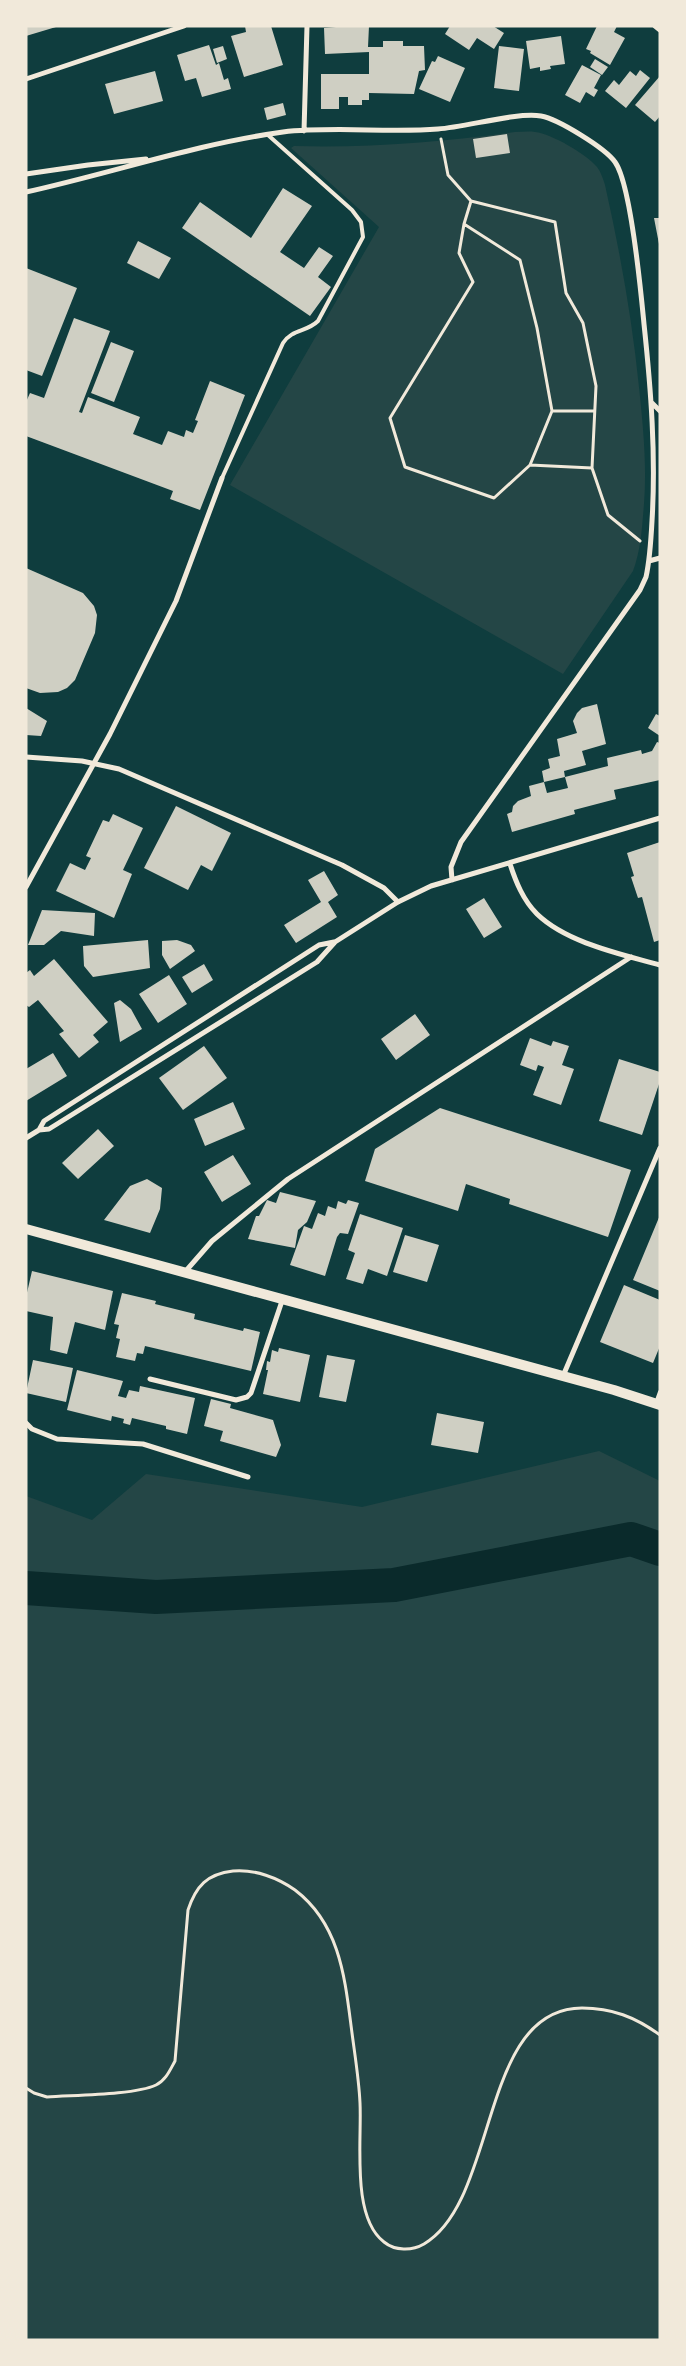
<svg xmlns="http://www.w3.org/2000/svg" width="686" height="2366" viewBox="0 0 686 2366" font-family="'Fira Sans Condensed',sans-serif">
  <rect width="100%" height="100%" fill="#0f3d3e"/>
  <path fill="#244646" d="M515,132c7,0 14,-1 20,0 17,2 51,22 62,35 4,5 6,12 8,18 15,67 27,133 34,202 4,39 8,77 5,117 -2,23 -3,46 -11,67l-70,103 -333,-189 149,-258 -88,-79 3,-2c77,2 145,-4 221,-14z
    M599,1451l61,30v859h-634v-844l66,24 54,-46 216,33z"/>
  <g fill="none" stroke-linecap="round" stroke-linejoin="round">
    <path stroke="#0a2a2b" stroke-width="34" d="M26,1588l130,9 238,-12 237,-46 29,10"/>
  </g>
  <path fill="#cfcfc3" d="M26,26h29l1,1 -30,9z
    M245,26h26l12,39 -39,12 -13,-41 15,-4z
    M348,26h21l-1,21h15v-6h20v5h21l1,24 -6,1 -5,23 -45,-1v7h-7v5h-14v-8h-9v12h-18v-35h48v-22l-44,2 -1,-26z
    M450,26h43l11,7 -10,16 -17,-11 -8,12 -24,-16z
    M597,26h20l-3,6 11,6 -15,27 -20,-12 1,-2 -5,-2z
    M561,36l4,28 -15,2 1,3 -11,2v-4l-10,2 -4,-28z
    M209,45l7,20 3,-2 5,17 4,-2 3,11 -29,8 -6,-19 -11,3 -8,-26z
    M223,46l4,13 -10,4 -4,-14z
    M499,46l25,3 -5,42 -25,-3z
    M438,56l27,12 -15,34 -31,-13 13,-28 3,1z
    M595,59l13,8 -6,8 -12,-8z
    M582,65l19,10 -7,13 4,2 -4,7 -8,-5 -6,11 -15,-8z
    M640,70l10,8 -24,30 -21,-17 9,-11 5,5 11,-14 6,5z
    M155,71l8,30 -49,13 -9,-30z
    M660,76v40l-5,6 -20,-17z
    M283,103l3,12 -19,5 -3,-12z
    M507,134l3,19 -34,5 -3,-19z
    M283,188l29,18 -32,46 24,16 15,-21 14,9 -15,21 13,10 -21,29 -128,-88 18,-26 51,36z
    M654,218h6v26h-1z
    M138,241l33,17 -12,21 -32,-16z
    M26,268l51,20 -35,88 -16,-6z
    M74,318l36,13 -31,81 3,1 6,-16 52,20 -7,17 29,11 6,-14 16,6 2,-7 7,3 5,-12 -3,-1 15,-39 35,14 -45,115 -30,-11 3,-8 -147,-55v-34l4,-9 14,5z
    M111,342l23,9 -20,51 -23,-9z
    M26,568l57,25 11,13 3,9 -2,18 -20,47 -8,8 -9,4 -18,1 -14,-5z
    M597,704l9,40 -24,7 4,14 -22,6 1,6 -21,5 -2,-11 8,-3 -2,-9 12,-3 -3,-17 20,-6 -4,-12 4,-8 5,-5z
    M26,708l21,13 -6,15 -15,-1z
    M656,714l4,2v20l-12,-8z
    M657,742l3,1v37l-46,10 2,9 -42,11 1,4 -63,18 -5,-18 5,-2 1,-6 5,-5 13,-5 -2,-10 15,-4 3,11 21,-5 -3,-11 43,-11 -1,-8 34,-8 1,4 10,-3z
    M176,806l55,27 -19,38 -11,-6 -13,25 -44,-22z
    M113,814l30,14 -20,42 9,4 -18,44 -58,-27 14,-28 15,7 6,-12 -5,-2 17,-36 6,2z
    M660,842v98l-6,2 -12,-45 -4,1 -7,-21 3,-1 -7,-23z
    M324,871l14,24 -10,7 9,15 -41,26 -12,-18 37,-23 -13,-22z
    M484,898l18,29 -18,11 -18,-29z
    M42,910l53,3 -1,23 -33,-5 -17,14h-16z
    M148,940l2,28 -57,9 -9,-11 -1,-20z
    M177,940l14,5 4,6 -25,18 -8,-14v-14z
    M54,959l54,63 -15,13 6,7 -20,16 -20,-24 5,-3 -26,-31 -9,7 -3,-2v-32l4,-3 4,6z
    M204,964l9,16 -21,13 -10,-16z
    M169,975l18,29 -29,19 -19,-29z
    M120,1000l11,9 11,20 -22,13 -6,-39z
    M415,1014l15,21 -34,25 -15,-21z
    M530,1038l21,8 2,-5 16,5 -7,19 12,4 -13,36 -28,-10 11,-28 -6,-2 -2,6 -16,-6z
    M204,1046l23,32 -44,32 -24,-32z
    M53,1053l14,23 -41,25v-32z
    M619,1059l41,13v9l-18,54 -43,-14z
    M233,1102l12,27 -40,17 -11,-27z
    M440,1108l191,62 -23,67 -99,-33 1,-5 -44,-15 -8,27 -93,-30 10,-32z
    M98,1129l16,17 -36,33 -16,-16z
    M233,1155l18,29 -29,18 -18,-30z
    M147,1179l15,9 -2,21 -10,24 -46,-13 26,-34z
    M280,1192l36,9 -9,21 -9,8 -3,18 -47,-9 8,-23h3l8,-16 9,3z
    M348,1200l11,3 -11,31 -8,-1 -3,4 -12,39 -35,-11 14,-39 8,3 6,-16 7,3 3,-10 8,3 2,-8 8,3z
    M360,1214l43,14 -16,48 -19,-7 -5,15 -17,-5 9,-26 -7,-3z
    M660,1215v76l-27,-11z
    M405,1235l34,10 -12,37 -34,-10z
    M32,1271l81,20 -8,39 -30,-8 -8,32 -17,-4 3,-33 -27,-6v-14z
    M624,1285l36,15v46l-7,17 -53,-21z
    M122,1293l34,8 -1,3 40,10 -1,5 49,12 1,-3 16,4 -9,39 -106,-25 -2,8 -6,-1 -2,8 -19,-4 4,-18 -4,-1 3,-13 -5,-1z
    M279,1348l31,7 -10,47 -37,-8 5,-24h-2l1,-9 3,1 2,-12 6,2z
    M327,1355l28,5 -9,42 -27,-5z
    M33,1360l40,8 -7,34 -40,-9z
    M77,1370l46,11 -5,15 8,2 3,-8 10,2 1,-6 55,12 -8,36 -21,-5v-3l-34,-8 -2,7 -7,-2 1,-4 -12,-3 -1,5 -44,-11z
    M211,1399l20,5 -1,4 43,12 8,25 -5,12 -56,-16 3,-10 -19,-5z
    M437,1413l47,9 -6,31 -47,-8z"/>
  <g fill="none" stroke-linecap="round" stroke-linejoin="round">
    <path stroke="#f1e9da" stroke-width="3" d="M441,139l7,36 23,26 84,21 11,71 17,30 13,63 -4,82 16,47 32,26
      M464,224l7,-23
      M552,411h42
      M530,465l22,-54 -15,-83 -17,-68 -56,-36 -5,29 14,29 -83,136 15,49 89,31 36,-33 62,3
      M26,2088l8,5 13,4c26,-2 88,-2 109,-12 10,-5 14,-15 19,-24l13,-151c8,-24 19,-36 45,-39 22,-2 45,7 62,19 46,35 50,90 57,143 3,23 7,47 8,70 2,38 -9,114 24,139 11,9 28,9 40,2 75,-44 55,-236 158,-236 30,0 53,9 78,27"/>
    <path stroke="#f1e9da" stroke-width="4" d="M222,478l61,-135c9,-14 24,-11 35,-22l45,-84 -2,-15 -9,-12 -84,-75
      M656,1403l4,-11"/>
    <path stroke="#f1e9da" stroke-width="5" d="M655,26l5,4
      M26,79l158,-53
      M304,131l3,-105
      M26,174l62,-9 58,-6
      M26,192c86,-19 170,-48 257,-60 50,-6 105,1 155,-3 29,-2 78,-17 103,-13 17,3 64,32 74,46 16,22 26,131 29,162 7,66 12,131 8,197 -1,19 -2,38 -6,56l-6,13 -179,252 -10,25 1,13
      M651,402l9,9
      M649,561l11,-3
      M26,757l56,4 37,8 223,96 42,23 14,14
      M510,864c6,18 13,36 27,50 30,29 84,40 123,51
      M26,887l84,-153 66,-133 46,-123
      M39,1130l5,-9 275,-176 15,-3
      M26,1138l13,-8 10,-1 268,-167 18,-20 63,-40 33,-16 229,-68
      M185,1272l27,-31 76,-62 343,-222
      M563,1376l97,-228
      M150,1379l86,21 11,-3 4,-4 31,-92
      M26,1423l6,6 25,10 86,5 105,33"/>
    <path stroke="#f1e9da" stroke-width="10" d="M26,1229l588,161 46,15"/>
  </g>
  <rect width="686" height="2366" fill="none" stroke="#f1e9da" stroke-width="55"/>
</svg>
